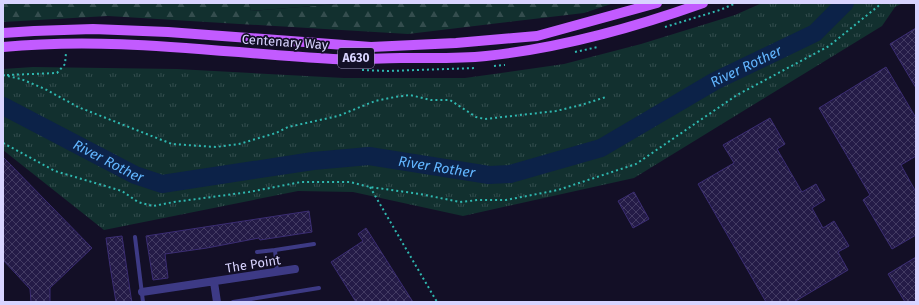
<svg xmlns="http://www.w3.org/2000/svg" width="919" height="305" viewBox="0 0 919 305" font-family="'Fira Sans',sans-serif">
  <defs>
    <pattern id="grass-tufts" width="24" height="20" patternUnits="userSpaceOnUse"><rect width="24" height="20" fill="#12302f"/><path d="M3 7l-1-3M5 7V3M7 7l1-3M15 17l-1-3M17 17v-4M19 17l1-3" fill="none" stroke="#344d4e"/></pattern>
    <pattern id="forest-firs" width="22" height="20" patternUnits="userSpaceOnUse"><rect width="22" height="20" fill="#12302f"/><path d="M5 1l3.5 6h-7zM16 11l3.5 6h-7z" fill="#344d4e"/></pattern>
    <pattern id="building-cross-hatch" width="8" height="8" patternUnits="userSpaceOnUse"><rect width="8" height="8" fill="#241b47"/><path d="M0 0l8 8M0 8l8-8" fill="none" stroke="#433b63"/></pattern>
  </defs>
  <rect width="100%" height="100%" fill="#130f26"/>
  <path fill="url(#grass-tufts)" d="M762,3h141l-8,4 -13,19 -248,152 -171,38 -110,-24 -55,-1 -194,39 -101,-80v-81l30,-2 144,2 167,9h121l99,-14 77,-20 94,-29z"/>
  <path fill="url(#forest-firs)" d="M3,3h246l2,8 99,-8h264l-30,10 -176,21 -300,-18 -105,6z"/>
  <path fill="#12302f" d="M249,3h101l-99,8z"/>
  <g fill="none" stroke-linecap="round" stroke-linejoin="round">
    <path stroke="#0c2248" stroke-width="18" id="s1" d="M3,106l132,69 27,9 151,-23 56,-5 120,19 21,-1 91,-26 114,-67 100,-48 30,-30"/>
  </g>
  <path fill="url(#building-cross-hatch)" stroke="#3b2d73" d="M916,28v60l-26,-44z
    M886,67l30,51v38l-15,9 15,27v43l-24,14 -29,-49 7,-5 -51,-87z
    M770,118l15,26 -8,5 25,43 14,-8 9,16 -13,8 11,20 11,-7 15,25 -11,6 10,18 -54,32h-28l-68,-118 36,-21 -11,-18z
    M3,157l89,91 -42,40v14h-19l-1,-13 -27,-29z
    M634,192l15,27 -16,9 -15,-27z
    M309,211l3,21 -52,8 -1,-2 -52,10 -42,6 3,24 -15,2 -7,-44z
    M366,228l47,74h-57l-25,-40 32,-21 -5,-7z
    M122,236l9,61 1,5h-16l-6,-36 -4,-28z
    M916,257v45h-11l-17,-28z"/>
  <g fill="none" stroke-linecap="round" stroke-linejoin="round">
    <path stroke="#2fb8b0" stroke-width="2" stroke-dasharray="2 3" stroke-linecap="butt" d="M665,27l55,-17 16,-7
      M575,52l23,-5
      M494,66l11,-1
      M362,70l26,1 88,-3
      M3,75l18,4 24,10 33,18 94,37 44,3 23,-3 37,-11 12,-6 50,-11 37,-15 20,-4 15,-2 21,5h19l26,17 9,2 71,-8 25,-6 25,-8
      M7,75l50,-2 8,-9 1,-11
      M3,143l52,28 67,20 16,11 15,4 21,-4 75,-10 52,-10h49l20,5 50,7 40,8 18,-2h28l52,-10 78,-26 101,-69 92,-49 53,-43
      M370,187l67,115"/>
    <path stroke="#3d3a85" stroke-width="4" d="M135,237l8,65
      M275,250l39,-6
      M257,252l18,-2 2,22
      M233,302l86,-14"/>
    <path stroke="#3d3a85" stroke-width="8" d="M214,282l3,20
      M142,292l153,-23"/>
    <path stroke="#c25bff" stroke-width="10" d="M3,33l31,-2 59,-2 75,3 203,15 85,-4 81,-7 120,-33
      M3,47c112,-11 219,6 330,12 23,1 45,-1 68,-1 28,0 57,1 85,-2 75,-8 147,-28 217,-53"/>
  </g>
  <g text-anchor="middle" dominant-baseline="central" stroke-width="3.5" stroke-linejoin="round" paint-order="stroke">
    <rect fill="#130f26" stroke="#9e99be" stroke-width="1" x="338" y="48" width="36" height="20" rx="3"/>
    <g font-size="12" font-weight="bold" fill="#d9d4ff">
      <text x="356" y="58">A630</text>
    </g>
    <g font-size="13" fill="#d9d4ff" stroke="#130f26">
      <text transform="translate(285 42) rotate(4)">Centenary Way</text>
      <text transform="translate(253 264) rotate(-9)">The Point</text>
    </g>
    <g font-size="14" font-style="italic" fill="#62b6ff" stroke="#130f26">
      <text stroke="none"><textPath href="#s1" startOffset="790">River Rother</textPath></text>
      <text stroke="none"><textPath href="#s1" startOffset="119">River Rother</textPath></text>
      <text stroke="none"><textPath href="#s1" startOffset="455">River Rother</textPath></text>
    </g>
  </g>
  <rect width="919" height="305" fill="none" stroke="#d9d4ff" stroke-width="8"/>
</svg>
